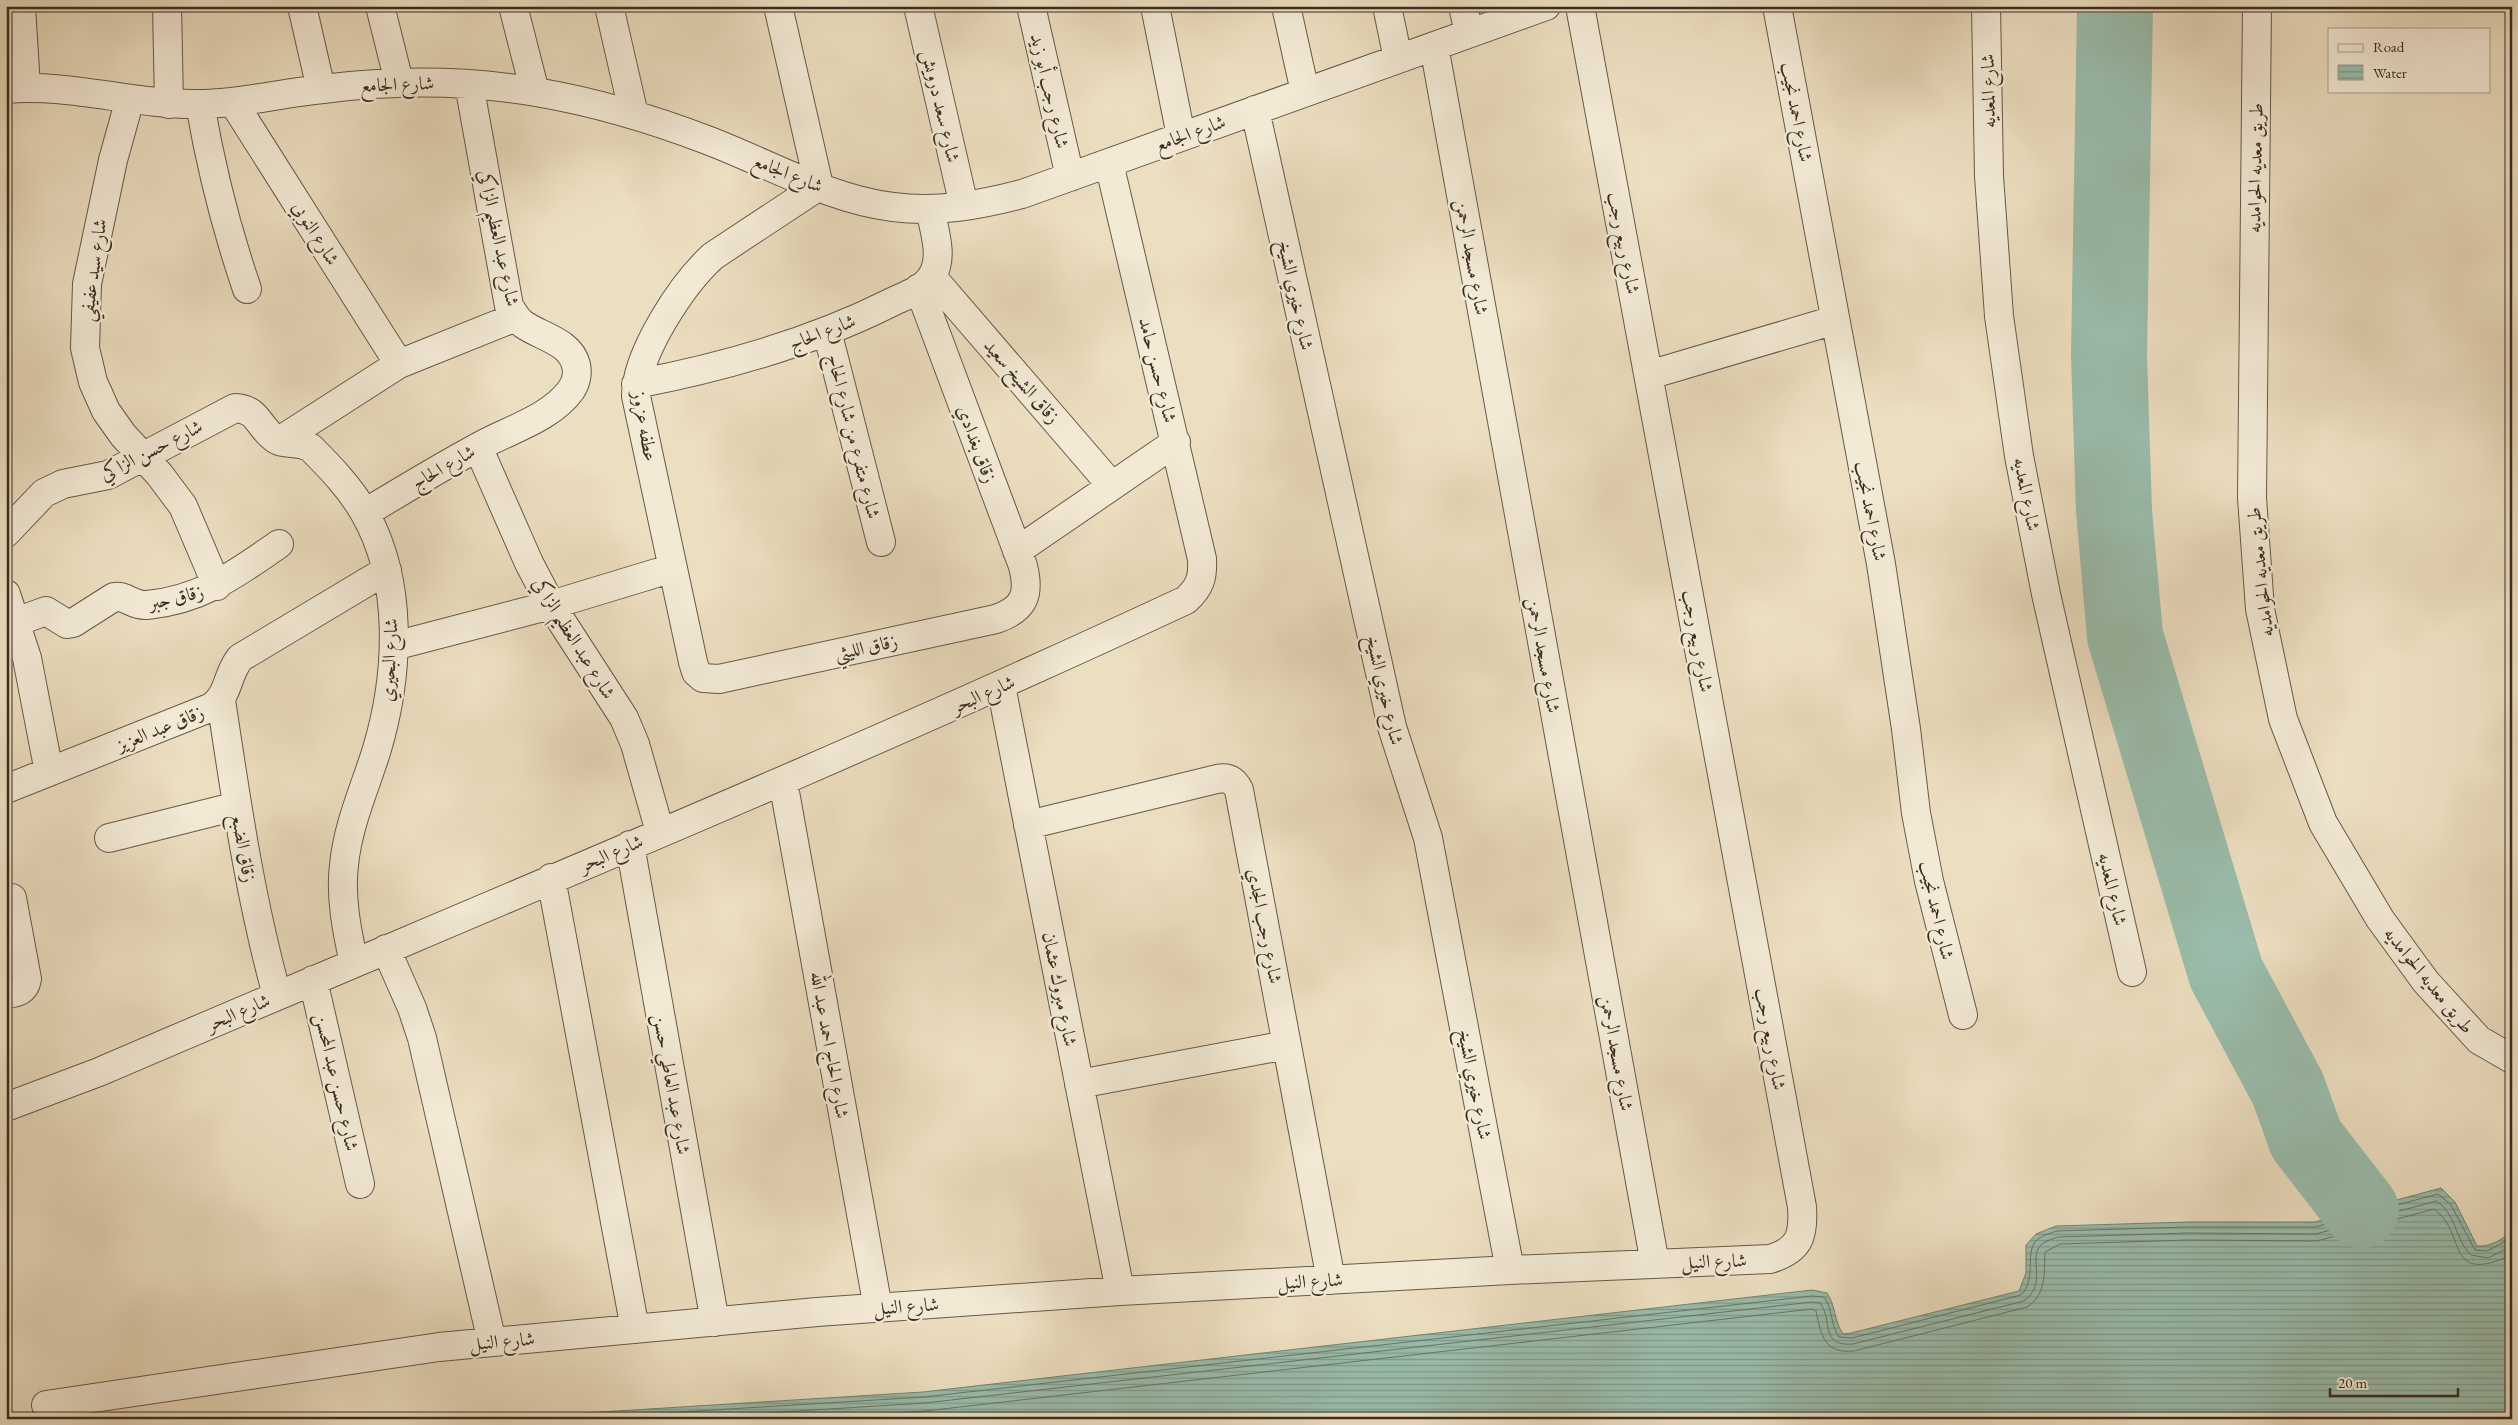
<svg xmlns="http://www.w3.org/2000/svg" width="2518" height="1425" viewBox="0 0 2518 1425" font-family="'EB Garamond',Amiri,serif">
  <defs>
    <pattern id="water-rules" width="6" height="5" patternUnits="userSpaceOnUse" patternTransform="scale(1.25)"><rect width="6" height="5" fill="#9abdac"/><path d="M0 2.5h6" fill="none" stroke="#7f9a8c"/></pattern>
  </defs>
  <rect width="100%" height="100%" fill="#ecdec0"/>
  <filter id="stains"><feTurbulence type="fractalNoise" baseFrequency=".004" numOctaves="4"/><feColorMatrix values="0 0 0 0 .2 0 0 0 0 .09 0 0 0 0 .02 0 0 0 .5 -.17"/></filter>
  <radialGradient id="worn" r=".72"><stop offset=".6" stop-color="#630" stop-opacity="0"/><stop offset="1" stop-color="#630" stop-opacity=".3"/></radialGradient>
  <path fill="url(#water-rules)" stroke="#738374" d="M2441,1188l14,14 22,44c13,1 25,-6 35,-15v188h-1990l30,-4 371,-23 889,-102 15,3c9,13 7,28 16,41l8,-1 168,-42 7,-18v-28l10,-11 20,-8 132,-4h127z"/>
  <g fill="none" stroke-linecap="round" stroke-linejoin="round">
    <path stroke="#6a7566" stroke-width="1" d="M566,1419l358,-22 888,-101 12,1c9,12 6,27 15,40l13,1 169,-43c17,-17 2,-44 17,-56 5,-4 13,-6 19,-8l131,-4h127l123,-33 13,11 24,45 12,1 25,-13
      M670,1419l255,-16 887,-101 8,1c13,16 -1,44 33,41l171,-43c22,-17 7,-36 14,-52 3,-7 14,-10 20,-12l130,-4 128,1 120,-33c20,12 19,39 35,54l17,3 24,-12
      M795,1419l130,-8 887,-102 4,2c5,24 8,43 38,40l173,-44c20,-13 17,-35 18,-55l15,-8 128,-4 129,1 117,-32c34,24 9,77 78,46"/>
    <path stroke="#9abdac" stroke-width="76" d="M2115,6l-6,350 5,155 11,125 101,337 62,116 18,50 55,71"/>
    <g stroke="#665949" stroke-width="30">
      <path id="minor" d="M21,6l5,81
        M167,6l2,98
        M302,6l19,83
        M380,6l19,76
        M513,6l22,86
        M609,6l25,109
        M778,6l41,180 -106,70c-31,28 -77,98 -77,140l57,266 3,10 7,6 16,1 277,-60c29,-10 34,-25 27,-53l-104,-278
        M918,6l46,200
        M1031,6l39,171
        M1155,6l26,130
        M1286,6l19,86
        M1387,6l11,53
        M1463,6l6,27
        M1777,6l104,558 25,165 10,84 13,68 34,134
        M1986,6l3,170 10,140 20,140 27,138 86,378
        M2257,6l-5,492 8,111 23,110 40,104 57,96 46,63 53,58 33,19
        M1434,46l221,1218
        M6,89c65,-6 128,16 192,15 42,0 83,-11 125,-15 71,-9 142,-9 213,3 59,10 116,27 171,48 61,23 121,59 186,67 44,6 87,-2 129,-13l524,-188
        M130,99l-17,61 -26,124 -2,64 8,34 13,29 17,24 36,39 24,32 34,80
        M233,102l166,262
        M200,104c11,64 26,124 47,185
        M1255,110l137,617 36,111 82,432
        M932,277l180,209
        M827,331l54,211
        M1649,375l186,-55
        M636,384c89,-17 174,-41 254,-81 14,-7 34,-13 42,-27 12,-19 2,-46 -2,-67
        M279,441l120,-77 117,-47
        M478,447l51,116 22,42 73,113 11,26 25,88
        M365,513c38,-23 76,-46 115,-67 29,-16 71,-28 91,-56 5,-7 7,-17 5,-25 -6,-24 -35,-28 -53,-41 -6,-4 -10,-12 -14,-18l-40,-222
        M6,533l38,-40 19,-9 45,-9 127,-67c23,1 23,18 39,30 10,8 24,2 37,10 20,20 39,40 53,64 40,69 35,163 13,237 -12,39 -29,75 -33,116 -4,32 3,67 10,98
        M1017,551l159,-109
        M6,594l21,64 22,114
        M16,622l30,-11 21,13 6,-1 41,-26c12,-2 18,9 33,8 54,-5 89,-31 132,-61
        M394,646l157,-41 122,-37
        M1001,686l119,605
        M221,700c15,99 29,198 56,295
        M783,781l95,527
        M6,789l206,-82c18,-14 14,-31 28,-49l147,-88
        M1028,825l189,-46c10,-2 17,1 22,11l92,490
        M109,838l128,-32
        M630,845l85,477
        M551,878l84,451
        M386,949l26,59 10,30 70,304
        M313,980l47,204
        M6,994c11,-1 19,-3 21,-15l-15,-81
        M1079,1084l208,-39
        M6,1107l93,-35c363,-156 729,-305 1087,-472 14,-13 17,-22 16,-41l-93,-396
        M46,1405l393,-58 378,-35 303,-21 390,-21 260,-11c29,-9 34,-22 32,-52l-222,-1201"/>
    </g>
    <use href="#minor" stroke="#f3ead6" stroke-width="28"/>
  </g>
  <g text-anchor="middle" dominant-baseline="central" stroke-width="4.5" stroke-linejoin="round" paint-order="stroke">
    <g font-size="19" fill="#392d21" stroke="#f3ead6">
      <text transform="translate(397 84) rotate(-2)">شارع الجامع</text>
      <text transform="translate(1050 91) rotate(77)">شارع رجب أبو زيد</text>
      <text transform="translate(1988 91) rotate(-91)">شارع المعديه</text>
      <text transform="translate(941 106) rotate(77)">شارع سعد درويش</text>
      <text transform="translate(1797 112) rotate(79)">شارع احمد نجيب</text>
      <text transform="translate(1190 133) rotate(-20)">شارع الجامع</text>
      <text transform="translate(2255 168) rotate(-89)">طريق معديه الحوامديه</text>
      <text transform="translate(788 173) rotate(22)">شارع الجامع</text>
      <text transform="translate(316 233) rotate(58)">شارع النوبي</text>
      <text transform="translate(499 238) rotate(78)">شارع عبد العظيم الزاكي</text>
      <text transform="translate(1624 243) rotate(79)">شارع ربيع رجب</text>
      <text transform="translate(1472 257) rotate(80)">شارع مسجد الرحمن</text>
      <text transform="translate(93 270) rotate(-82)">شارع سيد عفيفي</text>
      <text transform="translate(1296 295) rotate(78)">شارع خيري الشيخ</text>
      <text transform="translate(822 332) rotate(-21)">شارع الحاج</text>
      <text transform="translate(1158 370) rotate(76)">شارع حسن حامد</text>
      <text transform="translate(1022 381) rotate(49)">زقاق الشيخ سعيد</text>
      <text transform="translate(645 426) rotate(80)">عطفه عزوز</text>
      <text transform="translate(854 436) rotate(76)">شارع متفرع من شارع الحاج</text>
      <text transform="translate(977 444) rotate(70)">زقاق بغدادي</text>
      <text transform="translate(151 450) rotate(-27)">شارع حسن الزاكي</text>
      <text transform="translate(443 467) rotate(-30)">شارع الحاج</text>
      <text transform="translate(2027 494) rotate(79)">شارع المعديه</text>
      <text transform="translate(1871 511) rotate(79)">شارع احمد نجيب</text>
      <text transform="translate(2260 572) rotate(-96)">طريق معديه الحوامديه</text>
      <text transform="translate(176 597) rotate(-13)">زقاق جبر</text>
      <text transform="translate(574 638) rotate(58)">شارع عبد العظيم الزاكي</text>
      <text transform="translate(1698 641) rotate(80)">شارع ربيع رجب</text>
      <text transform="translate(866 647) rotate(-12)">زقاق الليثي</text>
      <text transform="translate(1544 655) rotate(80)">شارع مسجد الرحمن</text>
      <text transform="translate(389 660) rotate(-87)">شارع البحيري</text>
      <text transform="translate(1385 690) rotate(77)">شارع خيري الشيخ</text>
      <text transform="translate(983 694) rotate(-24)">شارع البحر</text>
      <text transform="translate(160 728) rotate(-22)">زقاق عبد العزيز</text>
      <text transform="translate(244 848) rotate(80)">زقاق الضبع</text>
      <text transform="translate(611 853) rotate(-23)">شارع البحر</text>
      <text transform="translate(2113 889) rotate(77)">شارع المعديه</text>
      <text transform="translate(1937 910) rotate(77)">شارع احمد نجيب</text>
      <text transform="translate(1265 926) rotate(79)">شارع رجب الجدي</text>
      <text transform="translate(2429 980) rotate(51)">طريق معديه الحوامديه</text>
      <text transform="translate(1060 989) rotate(79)">شارع مبروك عثمان</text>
      <text transform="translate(238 1012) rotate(-23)">شارع البحر</text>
      <text transform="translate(1771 1039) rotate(80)">شارع ربيع رجب</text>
      <text transform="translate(830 1045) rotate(80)">شارع الحاج احمد عبد الله</text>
      <text transform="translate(1617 1053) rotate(80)">شارع مسجد الرحمن</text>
      <text transform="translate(337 1082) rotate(77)">شارع حسن عبد المحسن</text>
      <text transform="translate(672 1084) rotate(80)">شارع عبد العاطي حسن</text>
      <text transform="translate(1475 1084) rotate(79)">شارع خيري الشيخ</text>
      <text transform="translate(1714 1261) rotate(-2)">شارع النيل</text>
      <text transform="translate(1310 1281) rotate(-3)">شارع النيل</text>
      <text transform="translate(906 1306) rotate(-4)">شارع النيل</text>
      <text transform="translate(502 1341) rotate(-5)">شارع النيل</text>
    </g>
  </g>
  <rect width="2518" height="1425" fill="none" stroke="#ecdec0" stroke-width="25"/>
  <rect x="8" y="8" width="2503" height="1410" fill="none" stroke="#392d21" stroke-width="2.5"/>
  <rect x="12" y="12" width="2493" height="1400" fill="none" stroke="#392d21"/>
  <rect x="2328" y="28" width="162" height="65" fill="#f3ead6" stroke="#a99e8e"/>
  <rect x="2338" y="44" width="25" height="8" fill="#f3ead6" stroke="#a99e8e"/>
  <text x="2373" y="52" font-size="15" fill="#392d21">Road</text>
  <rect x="2338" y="65" width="25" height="15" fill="url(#water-rules)" stroke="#a99e8e"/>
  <text x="2373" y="78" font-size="15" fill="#392d21">Water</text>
  <path d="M2330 1388v8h128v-8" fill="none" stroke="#392d21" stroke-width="2.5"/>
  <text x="2338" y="1388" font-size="15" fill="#392d21" stroke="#f3ead6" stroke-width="4" paint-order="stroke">20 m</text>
  <rect width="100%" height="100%" filter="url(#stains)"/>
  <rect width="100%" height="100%" fill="url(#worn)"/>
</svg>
